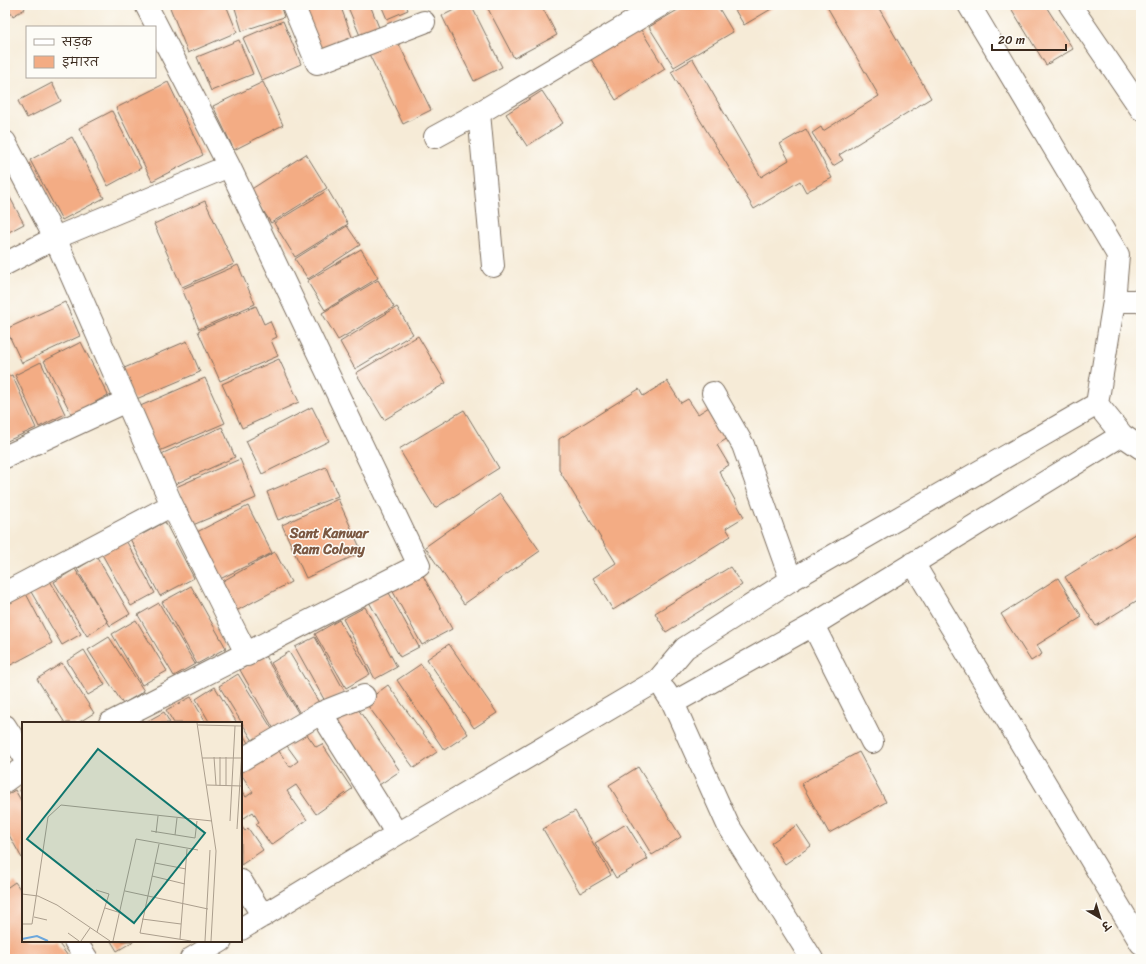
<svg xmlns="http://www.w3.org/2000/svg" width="1146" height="964" viewBox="0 0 1146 964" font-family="Sriracha,'Playpen Sans Deva',sans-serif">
  <rect width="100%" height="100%" fill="#fdfcf7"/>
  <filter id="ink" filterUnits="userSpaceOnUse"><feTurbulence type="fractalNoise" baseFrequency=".025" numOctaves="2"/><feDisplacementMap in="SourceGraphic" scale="8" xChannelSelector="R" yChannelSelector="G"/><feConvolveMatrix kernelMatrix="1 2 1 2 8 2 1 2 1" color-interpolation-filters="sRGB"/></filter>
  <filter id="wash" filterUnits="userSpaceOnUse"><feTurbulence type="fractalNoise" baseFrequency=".012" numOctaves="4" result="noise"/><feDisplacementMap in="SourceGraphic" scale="16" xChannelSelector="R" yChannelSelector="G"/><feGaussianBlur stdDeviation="0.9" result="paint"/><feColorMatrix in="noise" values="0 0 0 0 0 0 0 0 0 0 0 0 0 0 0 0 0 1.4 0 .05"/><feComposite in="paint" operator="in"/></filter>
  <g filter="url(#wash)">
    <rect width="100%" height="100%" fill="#f6ebd7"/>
    <g id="blocks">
      <path fill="#f3ac84" d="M5,5h18l2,4 -12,7 -2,-4 -6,3z
        M169,5h57l11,27 -49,21z
        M234,5h46l4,12 -42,14z
        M316,5h24l14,37 -37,14 -18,-45z
        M347,5h23l10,25 -19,8z
        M381,5h25l2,5 -21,9z
        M464,5h7l31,62 -28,14 -32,-65z
        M486,5h55l16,30 -43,23z
        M686,5h31l16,27 -59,35 -25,-40z
        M732,5h46l-34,20z
        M826,5h51l54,93 -92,57 4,5 -10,6 -21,-33 9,-6 2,4 56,-35z
        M1009,5h36l28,44 -27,16z
        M283,21l18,43 -39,17 -19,-43z
        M638,25l27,44 -49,31 -27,-44z
        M396,38l35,72 -28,14 -35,-72z
        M239,40l14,34 -42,17 -14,-34z
        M693,59l68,118 28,-17 -9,-16 26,-15 26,49 -26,14 -6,-11 -46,28 -83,-137z
        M168,82l35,73 -51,26 -36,-73z
        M263,82l20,43 -49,25 -21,-44z
        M52,83l9,18 -34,17 -9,-17z
        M542,91l21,32 -36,23 -21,-32z
        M112,111l29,57 -33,18 -29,-58z
        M72,137l32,61 -42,22 -32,-60z
        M306,154l21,34 -56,35 -21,-33z
        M5,188l19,36 -19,10z
        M328,190l20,34 -53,33 -21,-34z
        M205,201l29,63 -52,23 -28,-63z
        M347,226l13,19 -52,34 -13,-20z
        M361,249l17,29 -53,32 -18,-29z
        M238,265l17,39 -56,25 -17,-40z
        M378,280l16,27 -56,33 -16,-27z
        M65,302l15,34 -58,27 -16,-34z
        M256,306l8,18 6,-3 7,16 -6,3 7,16 -58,25 -22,-50z
        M397,307l16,27 -58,35 -15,-27z
        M418,336l28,47 -62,37 -28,-47z
        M187,341l13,31 -66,28 -12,-31z
        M81,342l27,53 -36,20 -28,-54z
        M279,359l20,43 -57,26 -20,-44z
        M41,362l24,52 -26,13 -24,-52z
        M12,375l24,53 -31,14v-64z
        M205,378l20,45 -68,29 -19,-45z
        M667,381l14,22 7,-4 10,15 11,-7 19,31 -11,7 12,20 -10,6 25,46 -18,11 5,8 -118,74 -20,-32 23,-15 -57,-93v-31l80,-50 4,7z
        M312,407l17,34 -67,33 -16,-33z
        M464,410l35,58 -64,40 -36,-59z
        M222,427l13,30 -62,28 -14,-30z
        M240,459l16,39 -63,27 -17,-38z
        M326,467l12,29 -60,24 -11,-28z
        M500,494l40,57 -76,53 -39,-57z
        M338,499l24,53 -56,26 -24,-53z
        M248,506l24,47 -52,26 -23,-47z
        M165,522l29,56 -34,18 -33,-63 12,-6 4,7z
        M1138,532l3,4v62l-45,28 -31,-49z
        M123,535l32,58 -24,13 -32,-57z
        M275,552l16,30 -55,29 -15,-29z
        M97,557l33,57 -20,12 -33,-57z
        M730,567l12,18 -76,47 -11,-19z
        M75,569l33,53 -21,14 -33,-54z
        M421,572l31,57 -30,16 -31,-57z
        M46,574l35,60 -19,11 -35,-60z
        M1058,578l24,39 -45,28 5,9 -11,7 -30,-47z
        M191,586l35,62 -29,16 -35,-62z
        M23,588l29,55 -47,25v-70z
        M388,591l31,56 -19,10 -31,-55z
        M159,603l36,61 -21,12 -36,-61z
        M365,607l32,60 -22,12 -32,-60z
        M136,620l31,51 -25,14 -30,-51z
        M339,620l31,54 -24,14 -31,-54z
        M109,637l35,54 -21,13 -35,-54z
        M315,637l30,55 -19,11 -31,-56z
        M449,644l48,69 -23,15 -47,-69z
        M84,650l21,35 -17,10 -21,-34z
        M289,652l32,54 -19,11 -31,-54z
        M265,656l35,60 -25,15 -35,-61z
        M62,663l32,50 -16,10h-13l-28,-44z
        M421,664l47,70 -24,16 -47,-70z
        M238,674l34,55 -19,12 -34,-55z
        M388,685l49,67 -23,16 -49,-66z
        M215,687l22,36h-27l-14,-24z
        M191,697l15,26h-32l-8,-13z
        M356,706l44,65 -21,14 -44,-64z
        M164,712l6,11h-26z
        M301,726l15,21 6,-3 30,45 -36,25 -20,-29 -9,6 20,29 -36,25 -15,-21 3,-2 -6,-10 -12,8v-30l5,7 7,-5 -12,-18v-7l33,-23 16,23 8,-6 -16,-22z
        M241,731l7,12 -7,4z
        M859,752l27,50 -57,31 -28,-50z
        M638,767l43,70 -29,18 -43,-70z
        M23,787v9l-4,-7z
        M15,790l8,14v56l-18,-32v-32z
        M575,811l36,64 -31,18 -37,-64z
        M626,824l22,35 -32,19 -21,-35z
        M797,825l14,21 -26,18 -14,-21z
        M241,826l4,5 3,-3 15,22 -22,15z
        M15,882l8,11v48h34l13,18h-65v-70z
        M111,941h23l-17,10z"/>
    </g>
  </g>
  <g filter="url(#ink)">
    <use href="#blocks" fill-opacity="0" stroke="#7c6e5f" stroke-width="1"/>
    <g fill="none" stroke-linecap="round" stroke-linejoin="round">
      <g stroke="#7c6e5f" stroke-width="24">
        <path id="minor" d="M293,5l24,58 107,-41
          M969,5l149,250 -4,46 -17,103 25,31 19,13
          M1070,5l71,104
          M479,113l14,153
          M435,137l44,-24 182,-108
          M5,142l50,96 117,267 75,150
          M5,264l50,-26 174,-72
          M1114,301h27
          M713,393l30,52 48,135
          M5,457l121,-56
          M913,563l228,380
          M5,593l167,-88
          M813,625l59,117
          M665,691l8,12 55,122 84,134
          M673,703l140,-78 309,-190
          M321,713l76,121
          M110,723l309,-158 -190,-399 -83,-161
          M5,726l18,28
          M241,760l80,-47 43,-17
          M5,781l18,-13
          M241,881l22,35
          M241,929l156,-95 261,-154 27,-32 106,-68 306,-176
          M75,941l12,18
          M191,959l30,-18"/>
      </g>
      <use href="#minor" stroke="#fff" stroke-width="22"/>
    </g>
  </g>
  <g text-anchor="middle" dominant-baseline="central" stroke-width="3" stroke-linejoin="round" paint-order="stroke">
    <g font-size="14" font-weight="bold" fill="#7b5842" stroke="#fdfcf7">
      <text x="329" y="533">Sant Kanwar<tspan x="329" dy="16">Ram Colony</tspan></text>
    </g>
  </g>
  <g transform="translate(22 722)">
    <rect width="220" height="220" fill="#f6ebd7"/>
    <path fill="none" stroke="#6ca7dc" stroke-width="2" d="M0,217l15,-3 11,5"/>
    <path fill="none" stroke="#ab9e8d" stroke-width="1" d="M175,1l19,128 -5,90M176,3l44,1M192,35l2,28M180,36h40M185,63l35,1M198,64v-29M204,64v-29M208,99l5,-95M215,107l5,-79M129,109l44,7 2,-17M134,111l2,-17M153,113l2,-17M137,122l-19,89 51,8M133,141l31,6M130,154l33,8M74,168l13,4 -12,38M103,169l83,18M0,172l16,2 19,9 53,36M83,186l16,5M12,195l13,3M120,197l39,5M0,202h10l16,-107 13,-12 151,16M46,211l11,8M158,217l7,-90M59,219l9,-13M91,219l23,-102 62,11M183,219l5,-91"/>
    <path fill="#0f766e" fill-opacity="0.15" stroke="#0f766e" stroke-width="2" d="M76,27l107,84 -71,90 -107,-84z"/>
    <rect width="220" height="220" fill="none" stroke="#3b2a1e" stroke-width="2"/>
  </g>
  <rect width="1146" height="964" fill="none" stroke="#fdfcf7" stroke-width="20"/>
  <rect x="26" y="26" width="130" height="52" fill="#fdfcf7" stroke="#afa8a0"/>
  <rect x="34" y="39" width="20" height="6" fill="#ffffff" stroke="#afa8a0"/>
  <text x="62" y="46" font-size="12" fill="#3b2a1e">सड़क</text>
  <rect x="34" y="56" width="20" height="12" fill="#f3ac84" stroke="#afa8a0"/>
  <text x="62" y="66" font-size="12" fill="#3b2a1e">इमारत</text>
  <g transform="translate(1100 918) rotate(142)" stroke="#fdfcf7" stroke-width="3" paint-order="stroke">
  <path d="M0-3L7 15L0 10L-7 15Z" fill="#3b2a1e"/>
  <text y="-6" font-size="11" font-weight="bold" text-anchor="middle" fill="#3b2a1e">उ</text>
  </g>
  <path d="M992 44v6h74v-6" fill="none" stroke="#3b2a1e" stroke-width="2"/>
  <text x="998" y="44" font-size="12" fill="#3b2a1e" stroke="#fdfcf7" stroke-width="3" paint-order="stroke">20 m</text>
</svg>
